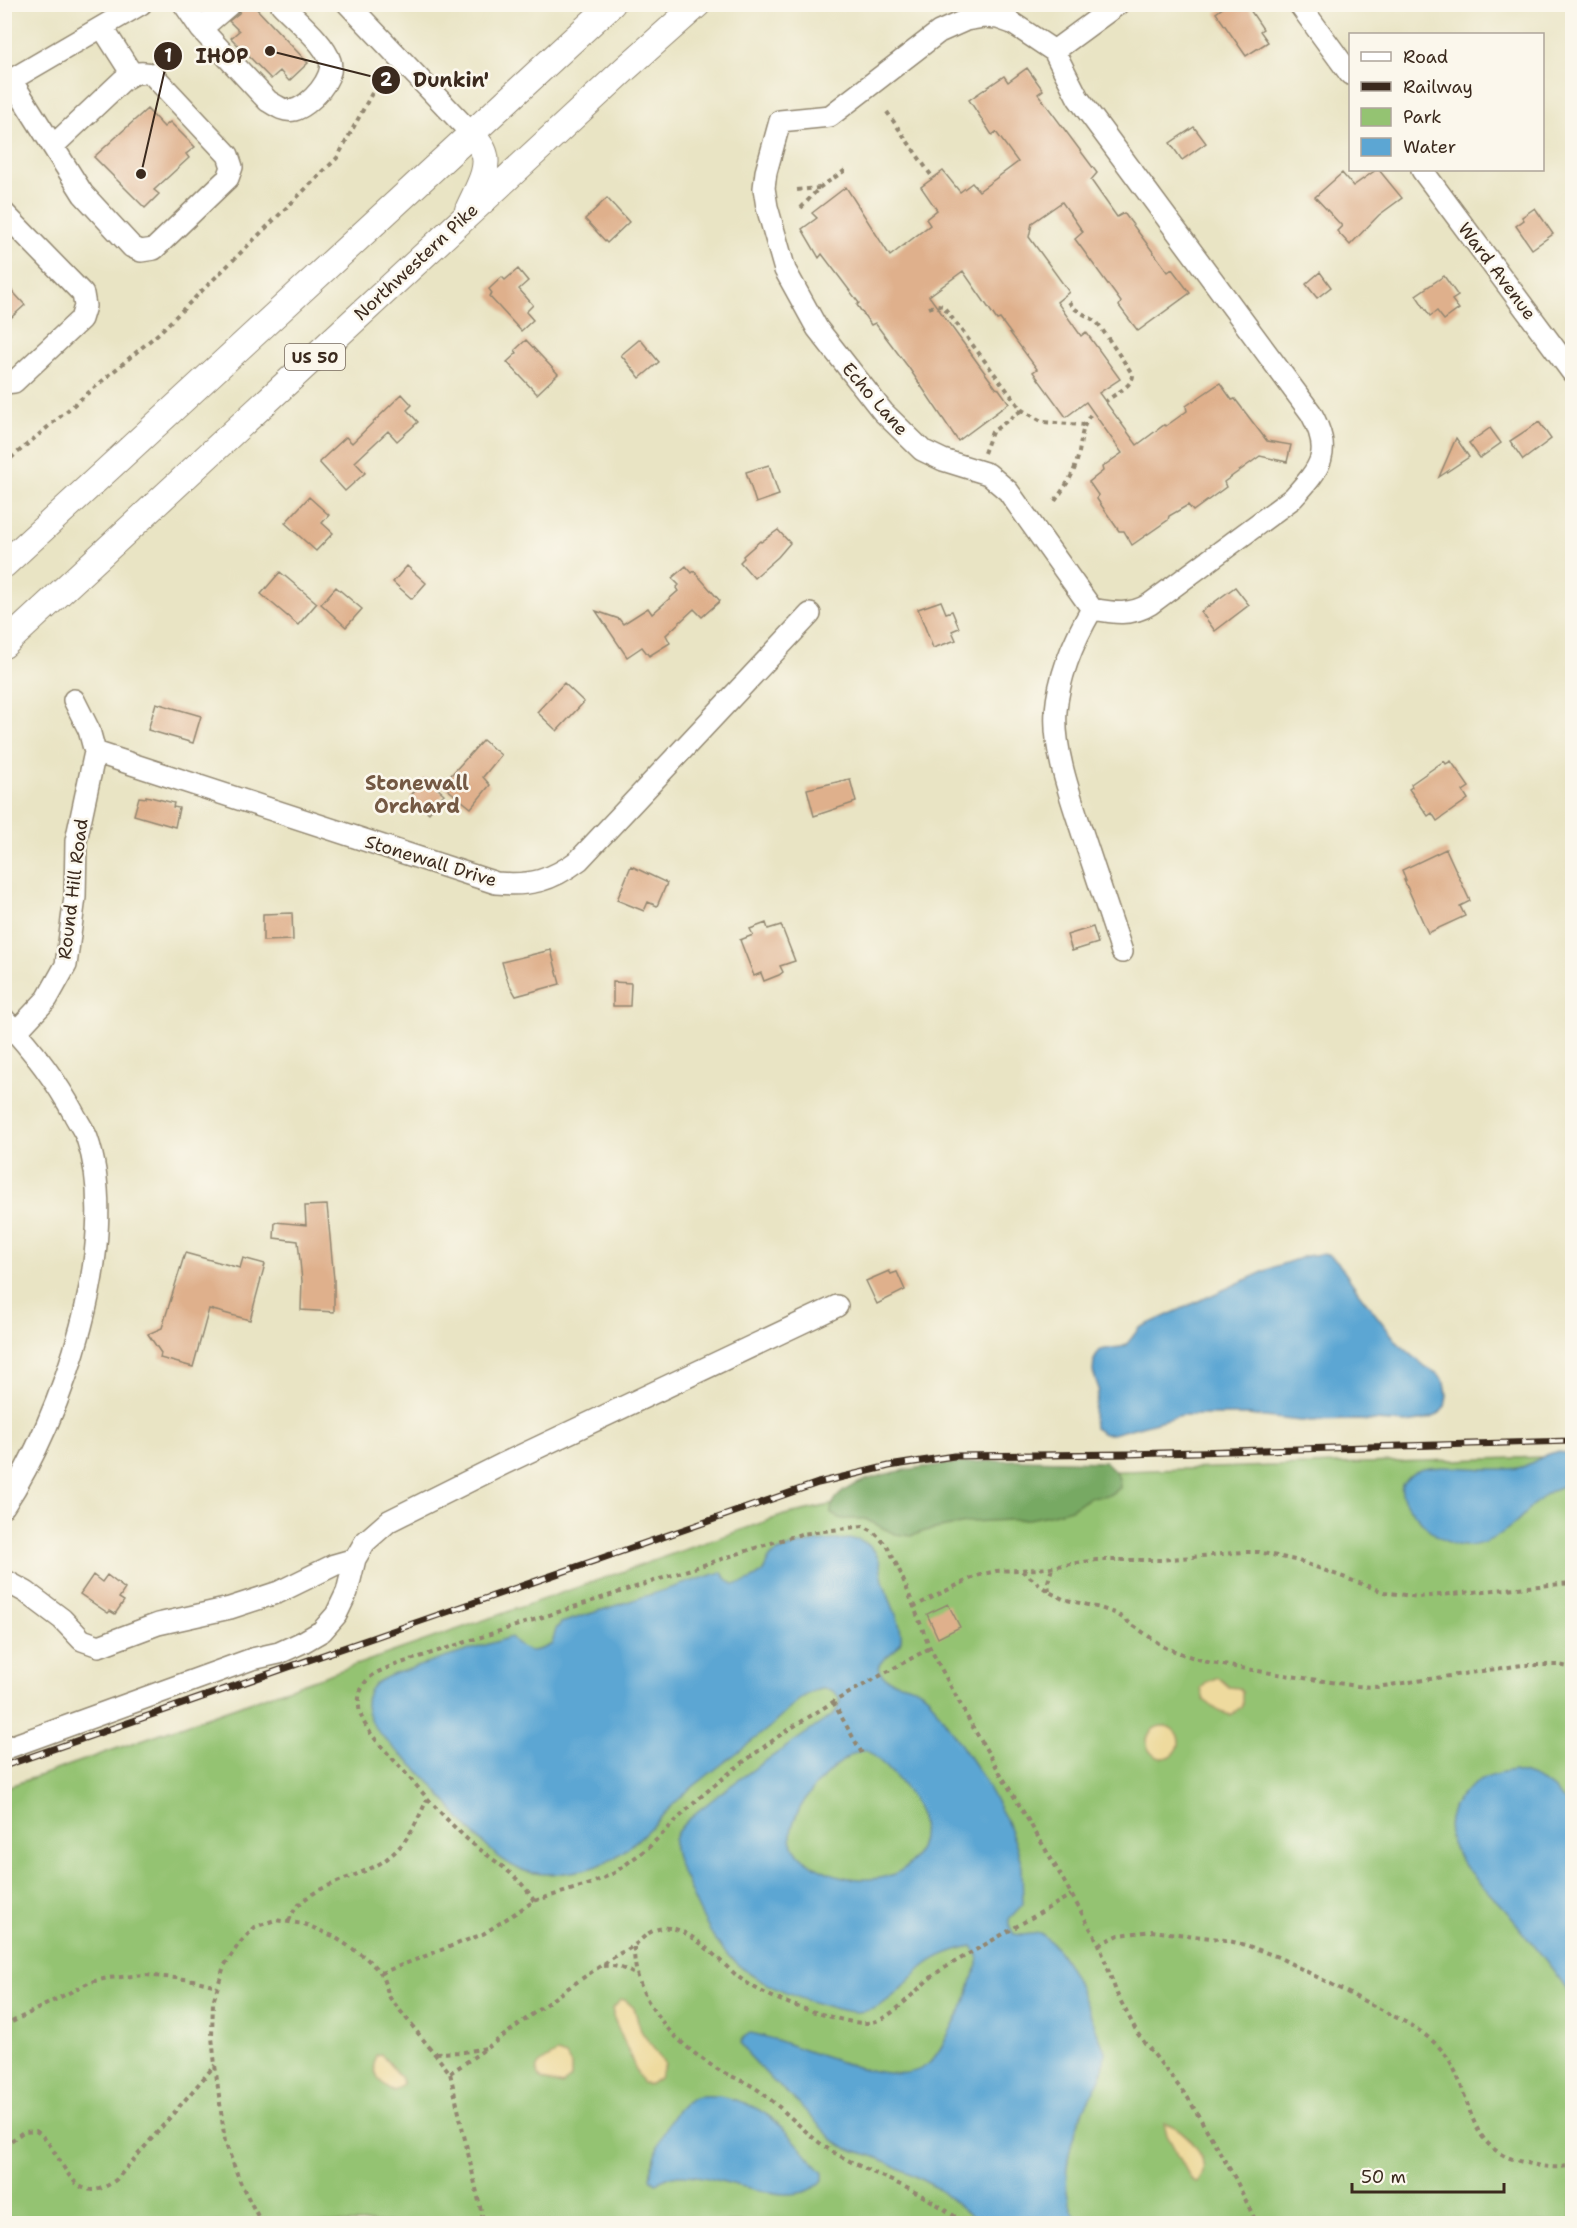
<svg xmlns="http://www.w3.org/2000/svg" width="1577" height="2228" viewBox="0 0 1577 2228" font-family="'Shantell Sans',sans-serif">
  <rect width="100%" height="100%" fill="#fbf7ec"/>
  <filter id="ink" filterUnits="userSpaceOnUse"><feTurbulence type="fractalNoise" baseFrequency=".0167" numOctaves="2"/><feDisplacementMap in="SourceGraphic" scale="12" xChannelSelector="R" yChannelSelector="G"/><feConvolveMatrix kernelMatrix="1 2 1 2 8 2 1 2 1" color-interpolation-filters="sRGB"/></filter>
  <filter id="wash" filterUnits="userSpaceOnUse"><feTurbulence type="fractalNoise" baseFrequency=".008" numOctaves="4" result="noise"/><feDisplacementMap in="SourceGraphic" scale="24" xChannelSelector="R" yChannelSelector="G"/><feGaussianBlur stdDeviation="1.35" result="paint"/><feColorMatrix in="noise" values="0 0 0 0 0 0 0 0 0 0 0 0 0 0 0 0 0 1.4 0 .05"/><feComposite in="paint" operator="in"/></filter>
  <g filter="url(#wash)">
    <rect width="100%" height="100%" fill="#e9e4c4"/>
    <path fill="#94c372" stroke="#687648" stroke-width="1.5" d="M1572,1456v767h-1567l-1,-435 780,-273 129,-28 153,-14z"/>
    <path fill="#77a964" stroke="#596a41" stroke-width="1.5" d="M1020,1460l84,2c11,7 16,13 16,26l-11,7 -19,2 -19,12 -22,6 -20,4 -58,3 -46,9 -14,5 -16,-2 -30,-15h-23l-11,-5c-3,-49 155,-53 189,-54z"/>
    <path fill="#eeda9e" stroke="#94825e" stroke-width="1.5" d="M1218,1677l11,10 10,1 3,3v15l-11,9 -11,-3 -16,-12 -3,-11 6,-7z
      M1147 1742a16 16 0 1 1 32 0a16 16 0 1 1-32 0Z
      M621,2000h4l9,8 7,23 24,34 -6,13 -11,7 -6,-2 -3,-6 -26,-61v-8z
      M557,2053l9,3 5,9v13l-9,7 -20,-5c-15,-15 5,-20 15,-27z
      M381,2054l19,23 3,7 -8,7c-15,-4 -25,-22 -19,-36z
      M1164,2123c20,3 52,39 34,59l-5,-1 -3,-4 -23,-42z"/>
    <path fill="#5ca6d3" stroke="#4c6878" stroke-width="1.5" fill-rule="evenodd" d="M1321,1254l8,1 8,6 22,32 39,50 28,24 12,7 7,9 2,12 -2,12 -7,8 -13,5 -18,3 -50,-3 -57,1 -52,-6h-66l-70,19h-8l-10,-6 -1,-15 6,-24 -6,-17 1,-12 6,-10c28,-6 20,4 39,-22l135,-61 32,-11z
      M1556,1452l11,1 5,6v23c-9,4 -22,8 -29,14 -12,10 -22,23 -34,32 -34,26 -61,24 -89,-8 -9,-10 -21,-21 -18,-36 4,-4 8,-9 13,-12 22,-11 77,1 103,-4 13,-2 24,-14 38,-16z
      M858,1539c9,4 16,9 20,18 3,7 3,16 5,24 4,16 20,42 18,59 -3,13 -20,16 -23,28 6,15 20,13 33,18 7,2 12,6 17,10l50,74 28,49 11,28 5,20 1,37 -14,15v7l5,8 8,1 18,-2c31,19 51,86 65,118 0,26 -12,39 -22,61 -15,33 -27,81 -3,111h-101l-42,-35 -30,-16 -31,-15 -30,-9 -14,-9 -35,-37 -24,-21 -26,-28 -6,-10 3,-6 6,-4c43,7 142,61 177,32 12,-9 24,-37 32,-51 7,-12 10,-25 14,-38 1,-5 5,-8 5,-13 1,-6 -3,-12 -6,-17 -14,3 -33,9 -46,19 -21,16 -39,47 -69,47 -15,0 -30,-6 -44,-10 -38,-11 -76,-29 -98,-63 -12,-17 -20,-37 -28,-56 -7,-15 -20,-37 -9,-52 10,-14 27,-25 40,-36 38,-29 78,-54 116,-81l7,-11c-3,-11 -12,-17 -24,-13 -17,5 -32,24 -46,36 -27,22 -55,42 -82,64 -31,26 -62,71 -102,79 -21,5 -48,8 -68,0 -36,-16 -67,-62 -93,-91 -17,-19 -58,-46 -60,-72 -1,-21 15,-27 31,-33l114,-36c14,16 21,18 41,7l4,-15 5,-6 160,-51c3,3 8,11 13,12 8,1 25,-7 29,-13 5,-8 4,-13 13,-18 24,-12 56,-13 82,-14zM866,1750c18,13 38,34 49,53 16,29 5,64 -27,73 -20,6 -45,3 -63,-5 -13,-7 -29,-13 -33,-29 -9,-28 47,-90 74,-92z
      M1513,1771c27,6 46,17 59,42v184c-19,-30 -42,-56 -64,-84 -26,-30 -86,-75 -47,-117 14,-16 31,-22 52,-25z
      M719,2096c54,9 70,40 104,77v7c-30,37 -109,-12 -151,-4 -5,2 -11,5 -17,7l-5,-5c2,-24 21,-73 45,-81 7,-2 17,-1 24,-1z"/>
    <g id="blocks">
      <path fill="#dfb08c" d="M244,4h8l56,59 -19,18 -9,-10 -9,8 -40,-41 8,-7 -10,-10 10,-8z
        M1228,4h18l17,25 -3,2 8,11 -22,14 -30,-43z
        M1027,68l16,22 -5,4 59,79 -6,7 26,37 7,-4 44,59 4,-3 18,24 -52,38 -19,-25 2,-4 -46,-63 8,-7 -21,-30 -30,21 -3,14 40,55 -12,10 24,34 5,-4 34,47 -21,14 38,52 27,-20 2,1 21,-15 -1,-5 34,-23 12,17 3,-1 32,42 24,4 -4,17 -27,-6 -36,26 2,5 -33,24 -5,-6 -19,11 -1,4 -36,25 -8,-14h-5l-22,-32 1,-4 -9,-13 14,-11 -1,-4 20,-14 -36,-51 -20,15 -33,-45 4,-3 -37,-50 -3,1 -34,-49 -34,25 67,92 3,1 10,14 -51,38 -49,-73 -34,-45 -4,2 -14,-20 2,-2 -37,-49 -3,4 -17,-29 15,-11 -5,-5 34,-26 44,69 40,-31 -4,-6 11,-9 -16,-23 22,-16 17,21 12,-9 7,8 39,-29 -22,-30 -4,3 -23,-35 35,-24 4,6z
        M147,109l17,18 6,-5 25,25 -9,7 3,4 -35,32 5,4 -14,14 -51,-51z
        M1194,127l12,16 -24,17 -12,-17z
        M1376,170h3l23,28 -23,17 -29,30 -13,-14 5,-5 -27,-29 27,-24 11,13z
        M607,198l22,24 -22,21 -22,-24z
        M1535,208l18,26 -21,15 -16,-23 8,-6 -2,-3z
        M518,269l10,12 -9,8 14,16 -7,7 7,8 -12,11 -32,-35 3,-3 -3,-4 13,-12 3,3z
        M1320,272l11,15 -14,11 -11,-14z
        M1444,276l14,20 -6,4 7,9 -15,11 -7,-9 -7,5 -14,-21z
        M4,282l21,23 -21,19z
        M640,339l19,23 -19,16 -19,-23z
        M526,340l32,34 -21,20 -30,-32 10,-9 -2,-3z
        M402,394l10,11 -5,5 11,12 -21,19 -9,-10 -33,31 10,11 -20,18 -26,-29 27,-25 6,6z
        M1539,422l12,17 -28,21 -13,-19z
        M1490,428l11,15 -21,15 -11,-15z
        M1456,438l13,19 -30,20z
        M769,465l10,30 -23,8 -10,-31z
        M309,497l20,18 -7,8 11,10 -17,18 -31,-28z
        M778,530l12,13 -12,14 -24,21 -14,-16 4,-4 -1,-2 17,-15 1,1z
        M407,566l19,17 -14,16 -19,-17z
        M686,566l6,7 2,-2 26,30 -18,16 -8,-8 -28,26 4,8 -21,13 -7,-9 -15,10 -31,-46 23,8 4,5 25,-16 4,6 26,-23 -2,-3 3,-3 -7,-7z
        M280,572l37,31 -19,22 -37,-31z
        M336,587l26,22 -16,18 -25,-23z
        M1235,587l14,18 -34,26 -14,-19z
        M941,601l5,12 6,-2 7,17 -7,3 4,9 -23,8 -15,-39z
        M564,683l20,19 -27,29 -20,-19z
        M156,703l45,13 -8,27 -45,-13z
        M483,740l18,15 -18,22 7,8 -19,23 -29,-23z
        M1444,761l2,3 5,-3 18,26 -6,4 5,8 -31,22 -5,-8 -4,3 -19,-27 3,-2 -1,-3z
        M425,778l19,16 -15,19 -19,-16z
        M850,779l6,23 -42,14 -7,-27z
        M146,796l28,7 -1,4 6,1 -4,19 -41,-12 5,-18 7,1z
        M1446,849l24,52 -10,5 5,10 -37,17 -24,-53h2l-4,-10z
        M631,866l36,17 -10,23 -9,-4 -4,9 -27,-11z
        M292,913l1,27 -30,1v-27z
        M766,923l2,6 13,-4 14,36 -15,5 3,6 -4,3 -15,6 -3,-8 -7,3 -14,-36 13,-5 -3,-6z
        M1093,927l5,16 -26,8 -5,-16z
        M551,950l9,34 -44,12 -8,-14 -6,-20z
        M613,982l18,1 -1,23h-17z
        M327,1205l7,75v32l-33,-2 1,-29 -4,-40 -24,-3 1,-16 31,3 -1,-19z
        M185,1253l55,15 3,-10 22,6 -15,56 -41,-11 -16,58 -33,-9 1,-5 -13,-19 14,-6z
        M889,1271l2,3 6,-2 8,18 -28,14 -11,-23z
        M93,1575l9,7 5,-7 18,14 -6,9 5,3 -9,13 -5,-3 -2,2 -28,-19z
        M948,1604l12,23 -22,11 -11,-24z"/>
    </g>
  </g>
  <g filter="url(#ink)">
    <use href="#blocks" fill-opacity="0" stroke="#928771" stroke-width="1.5"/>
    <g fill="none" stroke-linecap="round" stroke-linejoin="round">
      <g stroke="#928771" stroke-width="24">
        <path id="minor" d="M184,4l17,25 67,72c8,5 16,11 26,9 16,-4 41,-32 36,-49 -6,-19 -35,-42 -49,-57
          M348,4l124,130
          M1299,4l51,70
          M984,17l14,1 14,5 42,28 24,47 233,315c22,40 10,54 -18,85l-143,106c-19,12 -36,9 -58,5l-84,-118 -20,-17 -45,-14 -21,-10 -39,-38 -66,-84 -32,-58 -18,-63 -3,-19 2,-16 14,-51 50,-5 109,-84 27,-12z
          M102,27l30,47
          M201,29l29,-25
          M1054,51l64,-47
          M11,80l72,114 49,53 9,4 13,-2 74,-71 4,-11 -4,-12 -76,-81c-13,-3 -19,-1 -29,6l-70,66
          M4,84l137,-80
          M1422,170l150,202
          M4,213l79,81 2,12 -4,13 -67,63 -10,1
          M1092,609c-18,31 -33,65 -36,102 -3,39 15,87 27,124 13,39 26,78 39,117
          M95,752l401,131c35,3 55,-2 83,-23l231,-246
          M4,1019c28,30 51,59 70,95 4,8 10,16 13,24 36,103 -25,280 -83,368
          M16,1032l31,-33 19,-34 9,-68 1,-56 19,-89 -6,-22 -15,-30
          M4,1580l22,12 36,27 20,21 17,6 59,-22 72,-16 49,-16 55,-27 21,-6
          M4,1749l248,-90 27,-6 24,-11 19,-11 14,-16 11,-23 8,-33 10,-17 24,-21 114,-57 334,-158"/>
      </g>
      <g stroke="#928771" stroke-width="28">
        <path id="major" d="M468,210c7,-17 24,-42 15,-60 -3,-6 -8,-11 -11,-16
          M4,565l608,-561
          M4,645l621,-576 73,-65"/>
      </g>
      <path stroke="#928771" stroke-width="4" stroke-dasharray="4.5 4.5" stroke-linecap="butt" d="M887,112l46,66
        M797,190l22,-2
        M801,208l18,-20 28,-19
        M1069,302l6,7 22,13 36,53c0,11 -19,19 -28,27
        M929,308l8,-3 6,1 79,104 21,12 40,3
        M984,453l8,-21 30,-22
        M4,464l155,-131 178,-175 41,-76
        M1055,501c8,-12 17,-23 21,-37 7,-21 2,-34 17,-53
        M1022,1571l27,21 14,7 37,9 17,6 47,33 21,8 26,8 47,8 99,15 20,1 145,-22h37l13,3
        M1049,1591l-1,-9 4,-14
        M913,1607l63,-31 20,-5 43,-2 57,-9h65l82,-8h16l40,9 85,31 34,5 154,-14
        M833,1702l30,53
        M534,1901c-15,-27 -44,-42 -67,-62 -24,-22 -45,-47 -66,-71 -14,-16 -34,-34 -41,-55 -2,-9 -2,-19 3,-27 7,-14 25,-18 38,-23l367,-119 33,-10 62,-8 10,5 15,16 13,27 29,74 41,76 85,143 43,77 18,50 21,40 50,64 47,80 22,46
        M289,1921c13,-38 73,-41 100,-64 19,-15 29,-37 38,-58
        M1099,1944l20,-9 33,-4 68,8 26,6 32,12 133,68c15,10 30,21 40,38 23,42 16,88 76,100 16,4 30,6 45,2
        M634,1947c-1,52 38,93 80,120 15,10 34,14 48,26 27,20 48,47 78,63 42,23 87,36 124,68
        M603,1966c14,-1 23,3 35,10
        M381,1973l102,-39 51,-33 56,-17 24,-11 34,-25 50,-49 36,-30 49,-36 50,-31 97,-54
        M4,2026l86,-44 18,-4 38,-3 47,5 24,6
        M436,2053l28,-1 22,-4
        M450,2073c34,-22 64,-45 96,-69 23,-17 47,-33 71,-49 5,-3 11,-5 16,-9 12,-8 13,-15 30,-18 26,-4 58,36 78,51 27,19 56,28 87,37 14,4 31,9 45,6 24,-6 46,-38 68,-52l130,-75
        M4,2146l19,-14 13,-1c28,18 34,85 81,48l98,-114
        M262,2224l-21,-40 -16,-42 -10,-77 -3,-28 1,-35 11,-36 14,-21 17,-18 20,-7 29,4 29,12 32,21 16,16 9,25 60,75 34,151"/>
      <use href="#minor" stroke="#fff" stroke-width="21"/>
      <use href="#major" stroke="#fff" stroke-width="26"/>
      <g stroke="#3b2a1e" stroke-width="7">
        <path id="rail" d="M4,1766l814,-283 71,-17 65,-10 176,-2 442,-13"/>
      </g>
      <use href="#rail" stroke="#fbf7ec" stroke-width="4.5" stroke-dasharray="14" stroke-linecap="butt"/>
    </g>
  </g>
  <g text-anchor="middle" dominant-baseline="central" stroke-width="5" stroke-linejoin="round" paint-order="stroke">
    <rect fill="#fbf7ec" stroke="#75685c" stroke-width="1.5" x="285" y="344" width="60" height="26" rx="4.5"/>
    <g font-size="16" font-weight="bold" fill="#3b2a1e">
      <text x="315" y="357">US 50</text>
    </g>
    <g font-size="18" fill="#3b2a1e" stroke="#fbf7ec">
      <text transform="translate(416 262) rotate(-43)">Northwestern Pike</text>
      <text transform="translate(1497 271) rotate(53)">Ward Avenue</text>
      <text transform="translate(875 399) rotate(49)">Echo Lane</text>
      <text transform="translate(431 861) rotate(17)">Stonewall Drive</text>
      <text transform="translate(73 889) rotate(-83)">Round Hill Road</text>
    </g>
    <g font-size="20" font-weight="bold" fill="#745944" stroke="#fbf7ec">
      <text x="417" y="783">Stonewall<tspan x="417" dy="23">Orchard</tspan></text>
    </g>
  </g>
  <path fill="none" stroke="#3b2a1e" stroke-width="2" d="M141 174L168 56M270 51L386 80"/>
  <g fill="#3b2a1e" stroke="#fbf7ec" stroke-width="2">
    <circle cx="141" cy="174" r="6"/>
    <circle cx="270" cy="51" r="6"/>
    <circle cx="168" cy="56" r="15"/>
    <circle cx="386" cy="80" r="15"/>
  </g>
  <g font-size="18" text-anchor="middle" font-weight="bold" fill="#fff">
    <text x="168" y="62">1</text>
    <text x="386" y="86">2</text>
  </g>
  <g font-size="20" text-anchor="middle" font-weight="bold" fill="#3b2a1e" stroke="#fbf7ec" stroke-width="5" stroke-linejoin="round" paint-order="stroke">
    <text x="222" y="63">IHOP</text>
    <text x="451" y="87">Dunkin'</text>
  </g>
  <rect width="1577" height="2228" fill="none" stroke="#fbf7ec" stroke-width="24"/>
  <rect x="1349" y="33" width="195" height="138" fill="#fbf7ec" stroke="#aea59a" stroke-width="1.5"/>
  <rect x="1361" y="52" width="30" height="9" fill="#ffffff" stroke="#aea59a" stroke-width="1.5"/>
  <text x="1403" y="63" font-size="18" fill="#3b2a1e">Road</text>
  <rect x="1361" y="82" width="30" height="9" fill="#3b2a1e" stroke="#aea59a" stroke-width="1.5"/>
  <text x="1403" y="93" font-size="18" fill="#3b2a1e">Railway</text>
  <rect x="1361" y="108" width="30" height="18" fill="#94c372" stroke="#aea59a" stroke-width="1.5"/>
  <text x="1403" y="123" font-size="18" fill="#3b2a1e">Park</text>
  <rect x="1361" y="138" width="30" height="18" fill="#5ca6d3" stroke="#aea59a" stroke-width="1.5"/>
  <text x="1403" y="153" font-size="18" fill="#3b2a1e">Water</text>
  <path d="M1352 2183v9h152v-9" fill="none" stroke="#3b2a1e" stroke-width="3"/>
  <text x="1361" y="2183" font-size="18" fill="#3b2a1e" stroke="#fbf7ec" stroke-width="4.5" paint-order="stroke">50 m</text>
</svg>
